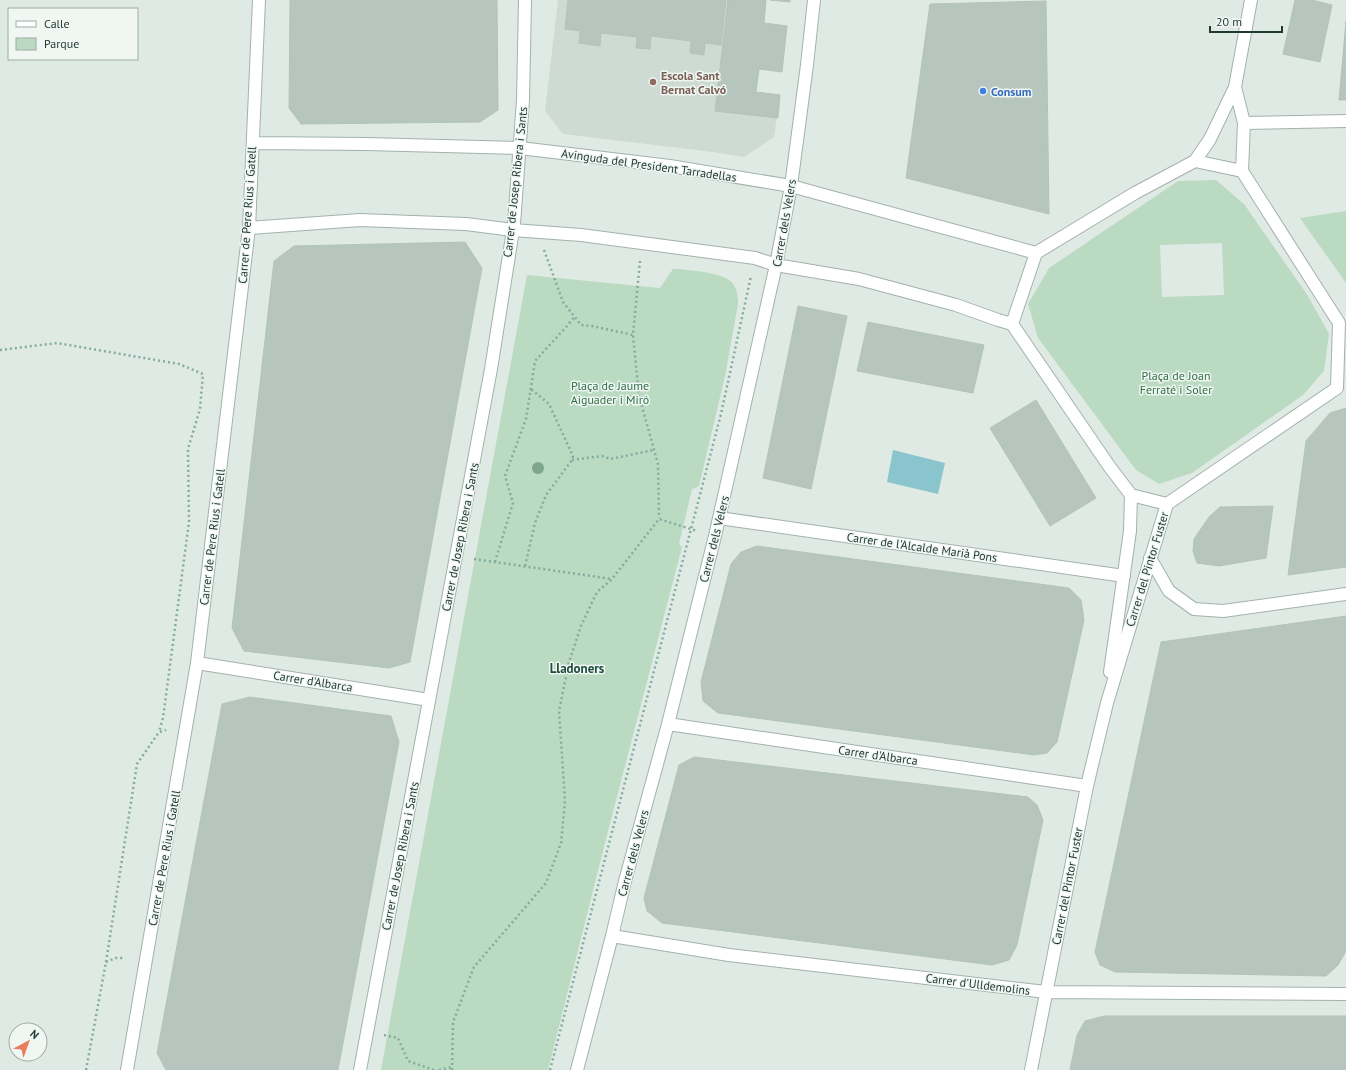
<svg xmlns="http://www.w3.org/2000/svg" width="1346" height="1070" viewBox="0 0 1346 1070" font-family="'PT Sans',sans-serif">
  <rect width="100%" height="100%" fill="#e0eae5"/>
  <path fill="#cedad4" d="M558,0h208l-2,23 23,3 -5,46 -23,-3 -3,23 24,3 -6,42 -30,20 -31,-5 -150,-18 -18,-23z"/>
  <path fill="#badac2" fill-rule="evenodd" d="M1216,180l28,24 64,92 21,38 -5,37 -21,24 -111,78 -33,11 -23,-14 -98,-132 -10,-34 21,-36 129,-87zM1222,243l2,52 -62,2 -2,-52z
    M1346,211v72l-46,-65z
    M673,269c11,0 21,2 31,3 21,4 35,7 34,32l-13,72 -26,110 -3,2 -4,1 -13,55 3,3 -76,292 -58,231h-167l146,-795 133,13z"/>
  <path fill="#8ac5cd" d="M893,450l52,13 -7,31 -51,-12z"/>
  <path fill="#b6c5be" stroke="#b3c3bc" d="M290,0h207l1,110 -18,12 -179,2 -12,-16z
    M568,0h158l-5,45 -16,-2 -1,12 -14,-2 1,-12 -40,-5 -1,13 -14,-1 1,-11 -36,-4 -1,13 -21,-3 1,-12 -15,-2z
    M728,0h38l-2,23 23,3 -5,46 -23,-3 -3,23 24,3 -2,23 -63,-7z
    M770,0h20v2z
    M1295,0h17l20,5 -12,57 -37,-8z
    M1046,1l3,213 -143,-36 24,-174z
    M1346,21v79h-7z
    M465,242l17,26 -72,394 -21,6 -145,-17 -12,-23 42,-367 20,-15z
    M798,306l49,10 -36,173 -48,-11z
    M868,322l116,23 -11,48 -116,-22z
    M1036,400l60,98 -46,28 -60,-98z
    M1346,408v159l-58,8 18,-134 24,-28z
    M1273,506l-7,52 -47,8 -22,-3 -4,-12 1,-12 15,-22 11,-10z
    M757,546l312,42 12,12 3,20 -27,122 -10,11 -13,2 -316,-42 -15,-12 -2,-19 30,-118 10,-12z
    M1346,616v335l-8,14 -12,11 -211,-4 -15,-7 -5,-13 66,-310z
    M250,697l141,19 8,26 -61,328h-172l-9,-17 65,-349z
    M694,757l334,40 9,8 6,15 -26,125 -8,15 -17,5 -330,-42 -15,-12 -3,-13 35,-133z
    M1104,1016h242v54h-276l7,-35 8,-14z"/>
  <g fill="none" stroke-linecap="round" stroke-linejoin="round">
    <g stroke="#a3b1ac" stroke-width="14">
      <path id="minor" d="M1235,87l9,36 -2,48
        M1244,123l102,-2
        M253,143l113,1 154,4 150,18 121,20 245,67
        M1195,161l47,10 97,152 -2,65 -170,116 -36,-9 -22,-29 -97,-142 24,-71 99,-60z
        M1195,161l15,-22 25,-52 16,-87
        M249,228l111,-8 106,4 47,6 68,5 174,23 21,7 83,14 97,26 42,15 14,4
        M719,518l405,58
        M1150,558l19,33 25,18 29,2 123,-17
        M197,663l232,37
        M1110,672l20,-141 1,-36
        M668,724l419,62
        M612,936l117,19 317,37 300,2
        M127,1070l70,-407 52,-435 10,-228
        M360,1070l131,-701 23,-145 9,-124 2,-100
        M577,1070l35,-134 13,-55 43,-157 47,-188 61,-271 15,-79 16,-121 7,-65
        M1031,1070l56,-284 20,-83 60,-199"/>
    </g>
    <path stroke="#82ac9e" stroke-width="2.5" stroke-dasharray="2 3" stroke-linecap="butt" d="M544,250l19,52 18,23 11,1 41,9
      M640,261l-7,74 6,61 19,68 1,54
      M0,350l57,-7 122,21 24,10 -3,35 -12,40 1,73 -26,196 -4,14
      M572,460l30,-4 8,3 44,-9
      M474,559l138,20
      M495,562l18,-59 -8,-27 21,-57 9,-58 32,-35 8,-10
      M525,566l10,-43 11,-28 26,-35 1,-4 -24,-52 -18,-15
      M106,962l10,-4h8
      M384,1035l14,3 10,23 26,9
      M86,1070l20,-108 31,-198 22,-32 7,-2
      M439,1070l13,-3
      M452,1070l1,-48 21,-55 72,-84 15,-40 4,-42 -6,-90 10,-49 12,-36 16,-34 15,-13 47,-60 38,12
      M550,1070l171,-656 30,-138"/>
    <use href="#minor" stroke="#fff" stroke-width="12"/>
  </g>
  <circle fill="#7ea68d" cx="538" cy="468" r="6"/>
  <circle fill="#8d6e63" stroke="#f0f7f3" stroke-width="1.5" cx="653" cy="82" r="4"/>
  <circle fill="#3f7fe0" stroke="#f0f7f3" stroke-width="1.5" cx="983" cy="91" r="4"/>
  <g text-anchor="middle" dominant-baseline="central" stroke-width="3" stroke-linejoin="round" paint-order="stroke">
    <g font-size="12" font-weight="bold" fill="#785e54" stroke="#f0f7f3" text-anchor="start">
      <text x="661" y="75">Escola Sant<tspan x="661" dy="14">Bernat Calvó</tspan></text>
    </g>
    <g font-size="12" font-weight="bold" fill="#366cbe" stroke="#f0f7f3" text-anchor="start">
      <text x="991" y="91">Consum</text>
    </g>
    <g font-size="12" fill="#223932" stroke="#f0f7f3">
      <text transform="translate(649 165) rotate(8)">Avinguda del President Tarradellas</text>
      <text transform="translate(515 182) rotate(-84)">Carrer de Josep Ribera i Sants</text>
      <text transform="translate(247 215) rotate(-86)">Carrer de Pere Rius i Gatell</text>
      <text transform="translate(784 223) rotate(-80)">Carrer dels Velers</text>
      <text transform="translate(212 537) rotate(-83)">Carrer de Pere Rius i Gatell</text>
      <text transform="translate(460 537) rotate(-79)">Carrer de Josep Ribera i Sants</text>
      <text transform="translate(714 539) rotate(-76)">Carrer dels Velers</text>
      <text transform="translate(922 547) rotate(8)">Carrer de l'Alcalde Marià Pons</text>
      <text transform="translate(1147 569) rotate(-73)">Carrer del Pintor Fuster</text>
      <text transform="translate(313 681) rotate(9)">Carrer d'Albarca</text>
      <text transform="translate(878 755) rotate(8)">Carrer d'Albarca</text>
      <text transform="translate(633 853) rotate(-75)">Carrer dels Velers</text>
      <text transform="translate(400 856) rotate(-79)">Carrer de Josep Ribera i Sants</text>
      <text transform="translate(164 858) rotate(-80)">Carrer de Pere Rius i Gatell</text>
      <text transform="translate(1067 886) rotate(-79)">Carrer del Pintor Fuster</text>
      <text transform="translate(978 984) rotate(7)">Carrer d'Ulldemolins</text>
    </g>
    <g font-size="12" fill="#2e6e45" stroke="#f0f7f3">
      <text x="1176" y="375">Plaça de Joan<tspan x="1176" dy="14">Ferraté i Soler</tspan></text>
      <text x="610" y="385">Plaça de Jaume<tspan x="610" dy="14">Aiguader i Miró</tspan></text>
    </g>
    <g font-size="13" font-weight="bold" fill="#1f4a3e" stroke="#f0f7f3">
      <text x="577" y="668">Lladoners</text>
    </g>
  </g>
  <rect x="8" y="8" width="130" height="52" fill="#f0f7f3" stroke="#9eaba6"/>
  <rect x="16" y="21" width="20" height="6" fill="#ffffff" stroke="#9eaba6"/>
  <text x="44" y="28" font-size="12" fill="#223932">Calle</text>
  <rect x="16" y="38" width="20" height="12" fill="#badac2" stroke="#9eaba6"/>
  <text x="44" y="48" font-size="12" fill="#223932">Parque</text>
  <g transform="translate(28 1042) rotate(41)"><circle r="19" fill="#f0f7f3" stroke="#9eaba6"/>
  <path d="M0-3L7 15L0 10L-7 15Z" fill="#ea7c5e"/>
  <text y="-6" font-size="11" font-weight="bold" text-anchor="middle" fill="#223932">N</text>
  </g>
  <path d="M1210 26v6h72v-6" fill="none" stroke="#223932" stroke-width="2"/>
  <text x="1216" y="26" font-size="12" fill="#223932" stroke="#f0f7f3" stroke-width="3" paint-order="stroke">20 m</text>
</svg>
